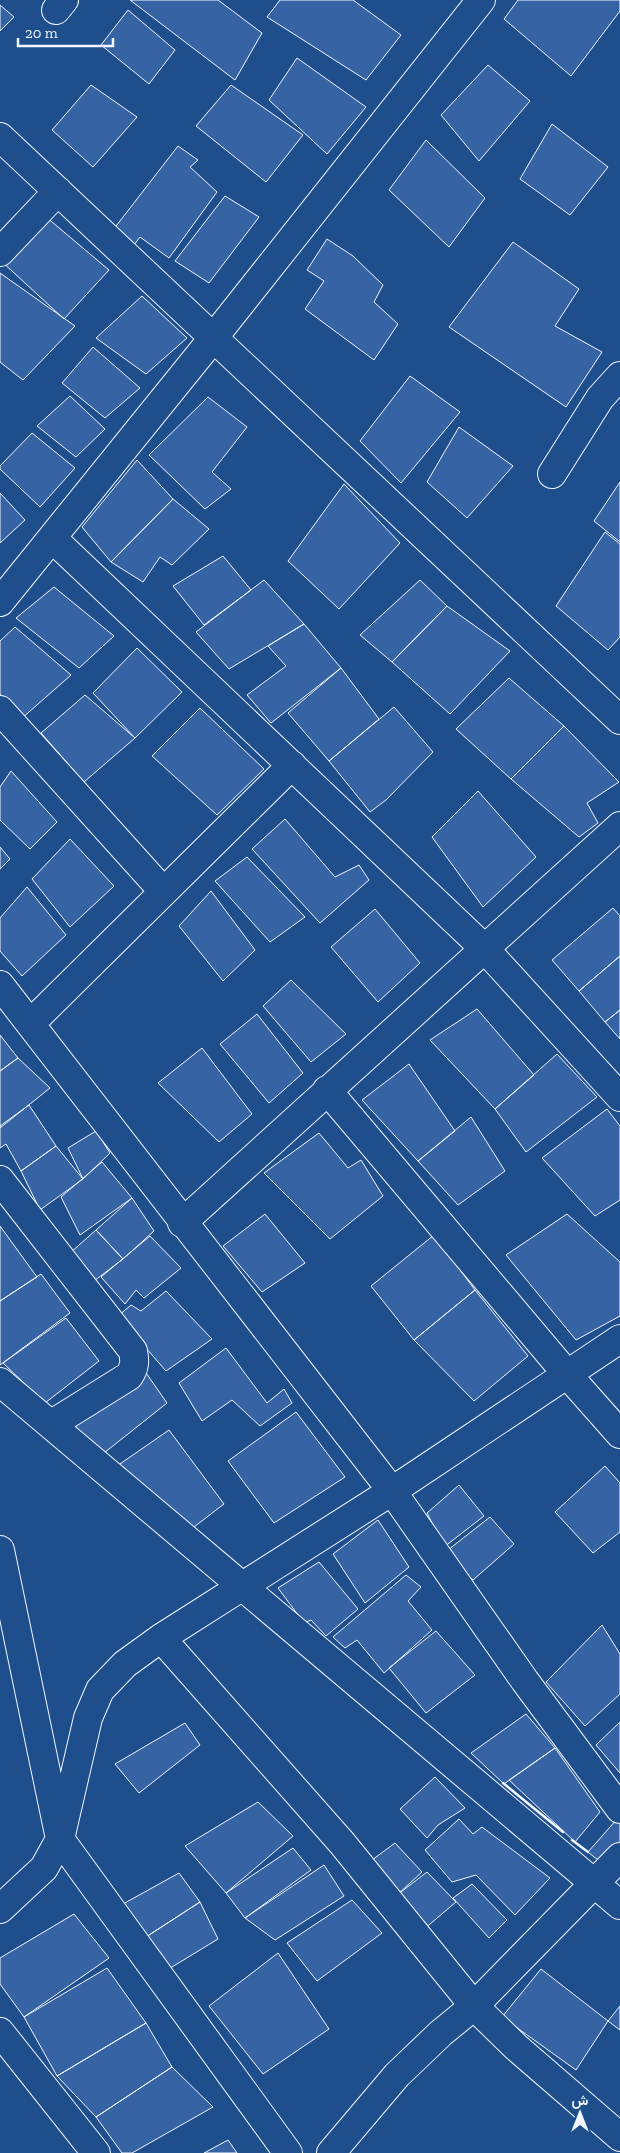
<svg xmlns="http://www.w3.org/2000/svg" width="620" height="2153" viewBox="0 0 620 2153" font-family="'Zilla Slab',Vazirmatn,serif">
  <rect width="100%" height="100%" fill="#1f4e8c"/>
  <path fill="#3563a3" stroke="#f2f6ff" d="M130,0h88l44,33 -27,47z
    M280,0h73l48,35 -35,45 -99,-63z
    M518,0h102v11l-49,65 -67,-57z
    M0,5l14,12 -14,14z
    M128,10l47,40 -26,34 -48,-39z
    M297,58l69,49 -39,47 -58,-54z
    M488,65l42,36 -51,60 -38,-46z
    M91,85l46,32 -44,50 -41,-37z
    M231,85l72,50 -37,47 -70,-56z
    M552,124l56,43 -38,48 -50,-36z
    M426,140l59,58 -36,49 -60,-57z
    M178,146l20,14 -8,7 27,25 -48,66 -29,-21 -9,12 -18,-19z
    M225,196l34,21 -50,66 -34,-22z
    M39,211l70,59 -45,49 -64,-59z
    M327,239l26,17 30,29 -9,17 24,22 -24,36 -69,-51 19,-28 -17,-11z
    M513,242l66,47 -24,37 47,26 -36,55 -117,-80z
    M0,273l75,53 -52,54 -23,-18z
    M142,296l45,42 -41,36 -50,-36z
    M93,347l47,41 -35,30 -43,-35z
    M410,376l50,36 -59,71 -41,-42z
    M70,396l35,33 -29,28 -39,-31z
    M208,397l39,30 -35,45 19,17 -26,20 -56,-54z
    M459,427l54,39 -46,52 -40,-36z
    M32,433l43,35 -35,39 -40,-38v-3z
    M137,460l36,39 -62,63 -29,-35z
    M620,482v60l-26,-21z
    M344,484l56,59 -61,66 -51,-48z
    M0,493l25,27 -25,23z
    M173,499l36,30 -37,36 -12,-8 -17,25 -32,-20z
    M605,532l15,12v93l-12,13 -52,-44z
    M223,556l28,34 -47,35 -31,-39z
    M264,580l40,44 -75,45 -33,-37z
    M420,580l27,26 -55,56 -32,-27z
    M54,587l60,49 -35,32 -63,-50z
    M447,606l63,45 -60,63 -58,-52z
    M304,624l37,44 -70,55 -24,-28 39,-29 -18,-20z
    M15,627l56,48 -50,44 -21,-25v-53z
    M137,648l45,44 -47,46 -42,-45z
    M341,668l38,51 -50,42 -41,-48z
    M509,678l55,48 -53,53 -55,-50z
    M85,695l50,43 -51,44 -43,-49z
    M394,707l39,45 -47,48 -16,12 -41,-51z
    M200,708l64,61 -47,46 -65,-59z
    M564,726l55,56 -32,21 11,20 -19,14 -68,-58z
    M11,771l46,51 -27,27 -30,-29v-33z
    M478,791l58,66 -53,50 -51,-70z
    M285,819l50,58 24,-12 10,15 -49,43 -68,-74z
    M70,839l44,47 -44,41 -38,-48z
    M0,847l10,12 -10,10z
    M247,857l58,60 -35,25 -55,-61z
    M27,887l39,48 -44,41 -22,-25v-33z
    M211,891l44,59 -32,31 -44,-55z
    M613,908l7,8v40l-41,35 -27,-31z
    M375,909l45,54 -42,39 -47,-55z
    M620,956v54l-15,12 -26,-31z
    M291,980l55,54 -35,28 -48,-56z
    M477,1009l57,66 -39,34 -65,-69z
    M620,1010v29l-15,-17z
    M257,1014l46,59 -34,30 -49,-59z
    M0,1035l18,23 -18,13z
    M202,1048l50,66 -33,28 -61,-59z
    M557,1054l40,43 -71,55 -31,-43z
    M18,1058l32,30 -50,40v-57z
    M409,1064l46,67 -37,30 -56,-61z
    M29,1105l27,41 -35,25 -15,-27 -6,4v-22z
    M607,1109l13,17v74l-25,16 -53,-58z
    M471,1117l34,54 -47,34 -40,-44z
    M96,1131l14,22 -27,26 -15,-31z
    M319,1133l29,35 13,-8 22,36 -53,43 -66,-66z
    M56,1146l27,33 -43,31 -19,-39z
    M102,1162l30,36 -52,37 -19,-38z
    M132,1198l22,33 -31,28 -27,-29z
    M265,1214l40,49 -43,29 -39,-46z
    M567,1214l53,48v54l-44,24 -70,-85z
    M0,1226l37,51 -37,24z
    M96,1230l27,29 -29,22 -24,-28z
    M434,1235l41,55 -61,50 -43,-54z
    M150,1236l31,32 -37,30 -8,-8 -11,14 -24,-27z
    M41,1274l29,39 -70,52v-64z
    M475,1290l53,66 -54,45 -60,-61z
    M166,1291l46,48 -46,32 -48,-55 13,-11 10,6z
    M66,1318l33,43 -54,42 -42,-40z
    M226,1348l41,55 17,-14 8,14 -32,23 -28,-26 -30,21 -23,-38z
    M144,1370l23,33 -63,50 -38,-28z
    M296,1412l49,65 -71,46 -46,-62z
    M169,1430l55,74 -34,26 -73,-64z
    M605,1466l15,17v49l-27,21 -38,-41z
    M459,1485l25,31 -40,31 -17,-34z
    M490,1517l24,27 -41,36 -14,-13 -11,-17z
    M378,1520l31,47 -44,36 -32,-49z
    M319,1562l39,47 -32,27 -15,-16 -7,3 -26,-35z
    M406,1575l15,12 -13,14 24,29 -48,43 -27,-33 -12,8 -12,-11z
    M602,1625l18,29v40l-35,32 -39,-44z
    M436,1631l39,44 -49,38 -37,-45z
    M526,1714l29,34 -51,36 -33,-31z
    M620,1722v51l-24,-28z
    M185,1723l15,22 -61,48 -24,-29z
    M555,1748l45,64 -25,30 -66,-62z
    M435,1777l30,31 -27,17 -11,13 -27,-29z
    M258,1802l35,34 -67,57 -41,-47z
    M459,1819l14,15 9,-7 68,51 -35,37 -39,-40 -24,7 -27,-32z
    M617,1819l3,3v23l-16,20 -16,-13z
    M395,1843l27,29 -25,23 -29,-32z
    M293,1848l18,22 -66,48 -19,-25z
    M324,1865l20,31 -69,44 -30,-22z
    M427,1872l29,30 -33,28 -26,-35z
    M179,1873l21,29 -54,35 -23,-33z
    M472,1884l35,36 -18,18 -36,-40z
    M352,1900l30,33 -65,48 -30,-38z
    M200,1902l18,37 -51,31 -21,-33z
    M74,1914l35,44 -85,59 -24,-33v-26z
    M278,1953l51,76 -66,45 -54,-68z
    M107,1968l39,55 -89,53 -33,-59z
    M541,1969l67,52 -32,49 -74,-53z
    M620,2006v24l-12,-9z
    M146,2023l26,44 -76,50 -39,-41z
    M172,2067l41,40 -81,46h-10l-26,-36z
    M228,2140l9,13h-33z"/>
  <g fill="none" stroke-linecap="round" stroke-linejoin="round">
    <g stroke="#f2f6ff" stroke-width="30">
      <path id="minor" d="M56,10l8,-10
        M0,137l620,583
        M0,252l58,-61
        M552,474l48,-76 20,-22
        M52,538l433,411 135,148
        M0,602l214,-265 267,-337
        M0,710l163,181
        M0,985l392,506 133,190 95,128
        M31,1023l261,-258
        M327,1090l239,283 54,61
        M0,1180l133,171c2,10 2,16 -4,25l-77,48
        M182,1223l438,-397
        M0,1382l620,523
        M0,1550l60,289 228,314
        M161,1638l181,205 132,163 42,41 104,90
        M0,1909l44,-41 16,-29 28,-121 12,-28 25,-26 36,-26 231,-147 228,-152
        M0,2032l96,121
        M331,2153l66,-78 44,-42 33,-27 146,-149"/>
    </g>
    <use href="#minor" stroke="#1f4e8c" stroke-width="28"/>
    <path stroke="#f2f6ff" stroke-width="2.5" d="M503,1783l60,49
      M572,1840l16,12"/>
  </g>
  <g transform="translate(580 2113)" stroke="#1f4e8c" stroke-width="4" paint-order="stroke">
  <path d="M0-4L9 19L0 12L-9 19Z" fill="#f2f6ff"/>
  <text y="-8" font-size="14" font-weight="bold" text-anchor="middle" fill="#f2f6ff">ش</text>
  </g>
  <path d="M18 38v8h95v-8" fill="none" stroke="#f2f6ff" stroke-width="2.5"/>
  <text x="25" y="38" font-size="15" fill="#f2f6ff" stroke="#1f4e8c" stroke-width="4" paint-order="stroke">20 m</text>
</svg>
